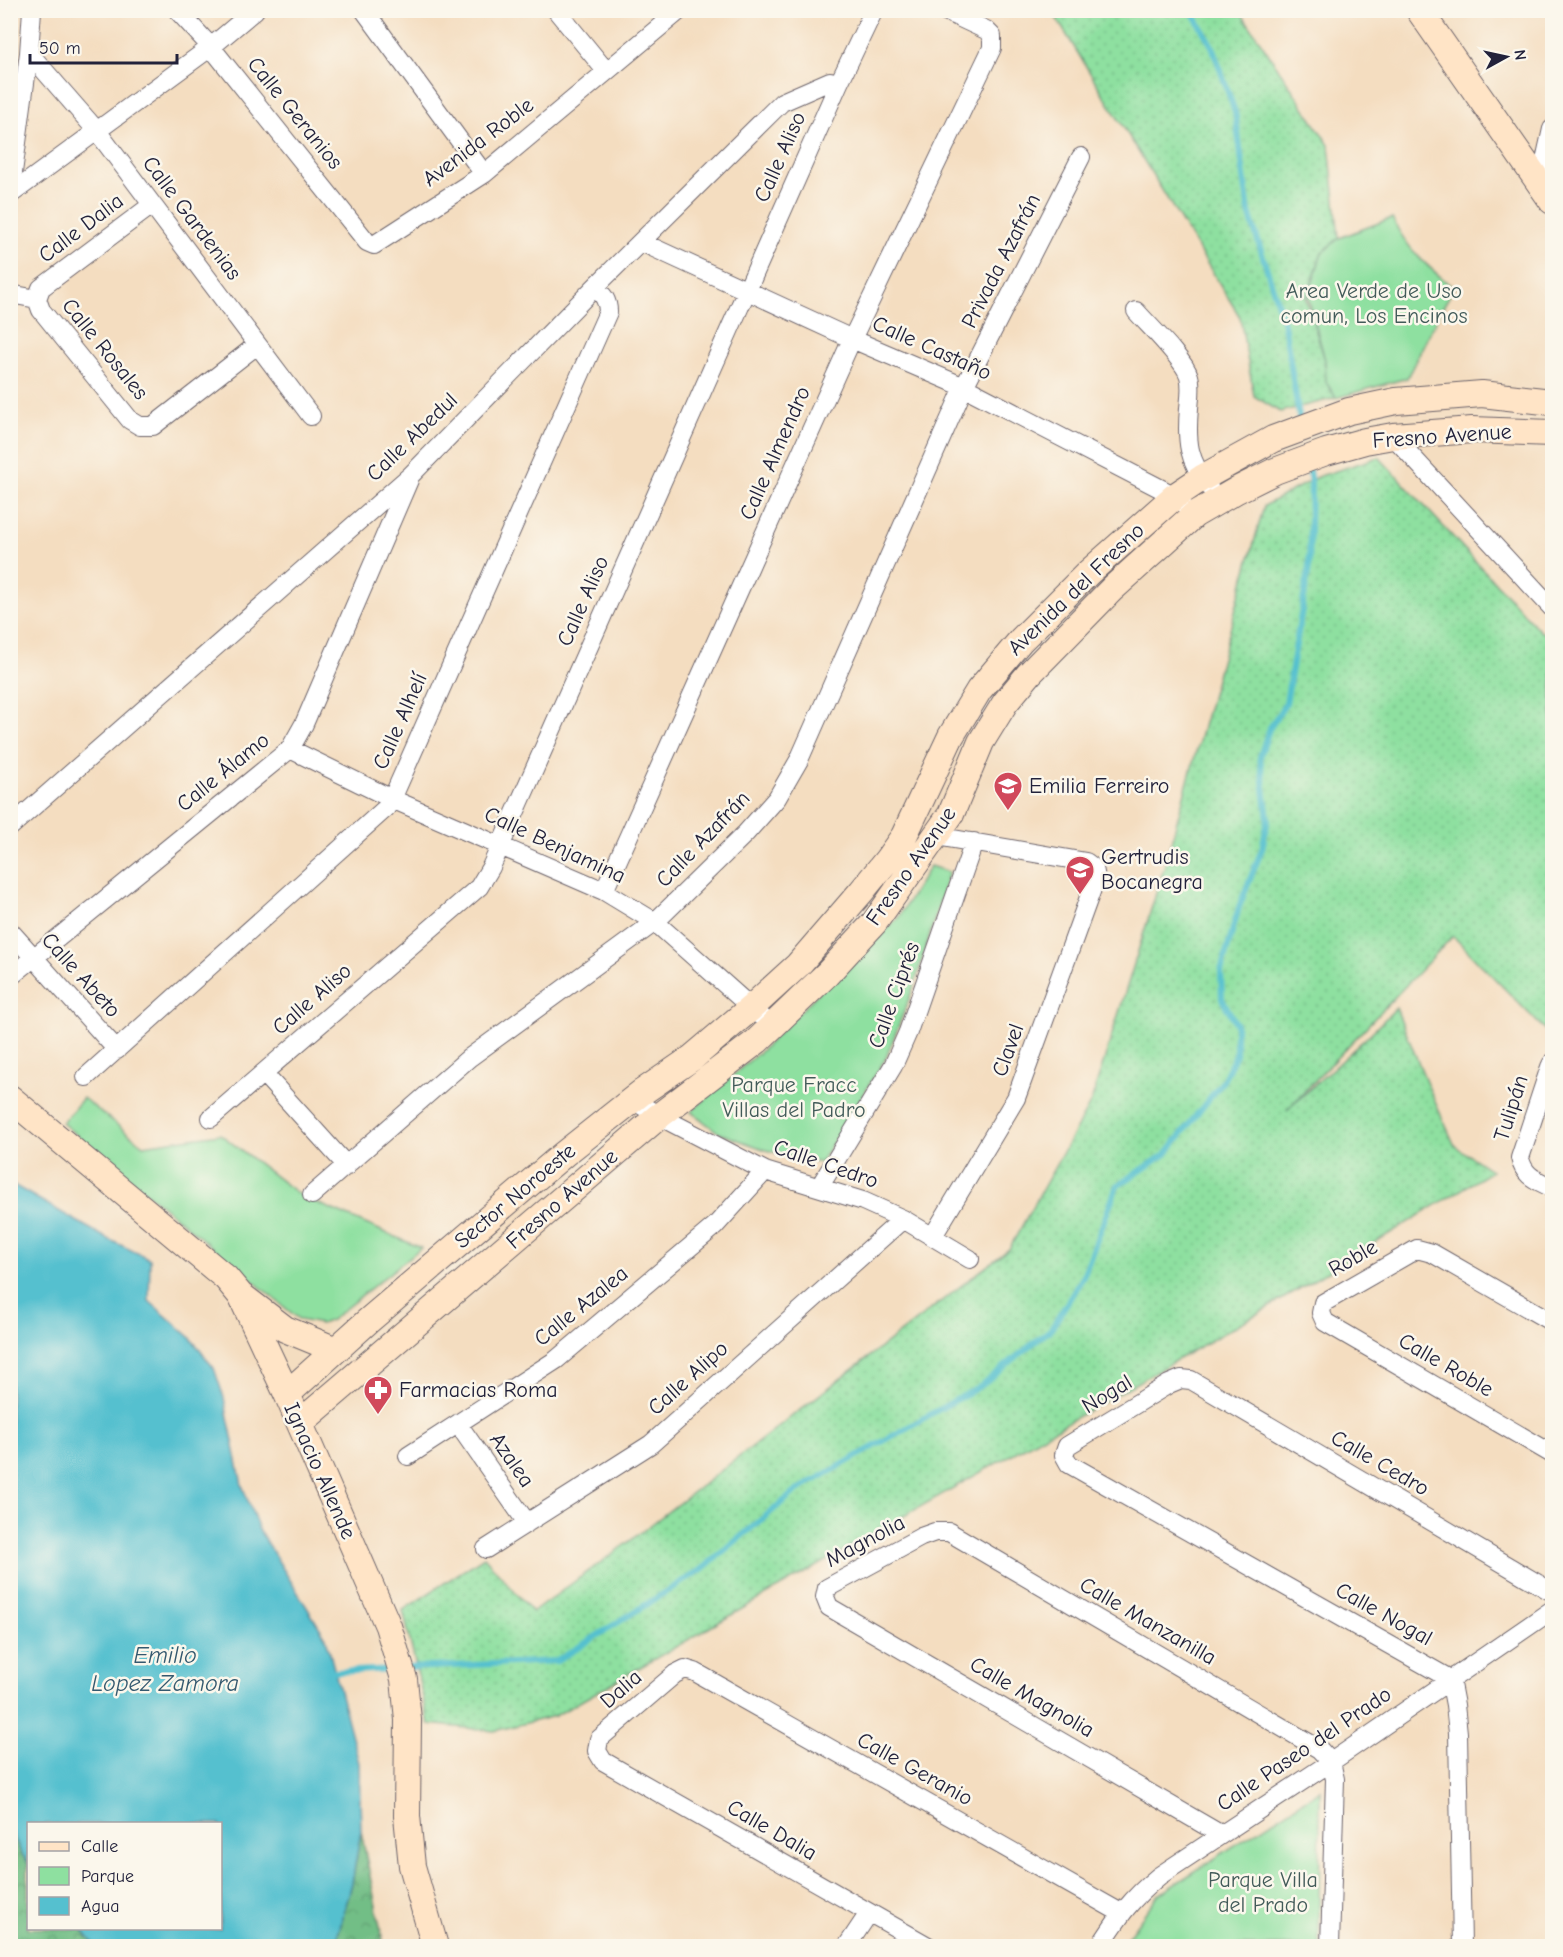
<svg xmlns="http://www.w3.org/2000/svg" width="1563" height="1957" viewBox="0 0 1563 1957" font-family="'Comic Neue',sans-serif">
  <defs>
    <pattern id="grass-dots" width="8" height="8" patternUnits="userSpaceOnUse" patternTransform="scale(1.5)"><rect width="8" height="8" fill="#8ee0a0"/><path d="M2 2h.1M6 6h.1" fill="none" stroke="#7ac08b" stroke-width="1.8" stroke-linecap="round"/></pattern>
    <pattern id="forest-crowns" width="20" height="18" patternUnits="userSpaceOnUse" patternTransform="scale(1.5)"><rect width="20" height="18" fill="#72be86"/><path d="M2 6a3 3 0 1 1 6 0M12 15a3 3 0 1 1 6 0" fill="none" stroke="#5d9a6f"/></pattern>
  </defs>
  <rect width="100%" height="100%" fill="#fbf7ec"/>
  <filter id="ink" filterUnits="userSpaceOnUse"><feTurbulence type="fractalNoise" baseFrequency=".0167" numOctaves="2"/><feDisplacementMap in="SourceGraphic" scale="12" xChannelSelector="R" yChannelSelector="G"/><feConvolveMatrix kernelMatrix="1 2 1 2 8 2 1 2 1" color-interpolation-filters="sRGB"/></filter>
  <filter id="wash" filterUnits="userSpaceOnUse"><feTurbulence type="fractalNoise" baseFrequency=".008" numOctaves="4" result="noise"/><feDisplacementMap in="SourceGraphic" scale="24" xChannelSelector="R" yChannelSelector="G"/><feGaussianBlur stdDeviation="1.35" result="paint"/><feColorMatrix in="noise" values="0 0 0 0 0 0 0 0 0 0 0 0 0 0 0 0 0 1.4 0 .05"/><feComposite in="paint" operator="in"/></filter>
  <g filter="url(#wash)">
    <rect width="100%" height="100%" fill="#f4ddc0"/>
    <path fill="url(#grass-dots)" stroke="#58816e" stroke-width="1.5" d="M1052,11h188l89,134 10,93 -17,15 -16,46 19,61 1,22 10,16 -56,14 -26,-16 -14,-79z
      M1379,457l162,175 11,3v380l-7,15 -92,-94 -167,175 80,-73 30,-30 35,85 24,53 37,25 -216,132 -721,413 -61,15 -65,-7 -26,-114 81,-53 49,55 98,-72 378,-291 82,-147 73,-234 100,-362 53,-29z"/>
    <path fill="url(#forest-crowns)" stroke="#4a7060" stroke-width="1.5" d="M10,1829l11,24 7,10v65l54,1 13,17h-84z
      M361,1831l23,115h-49l17,-63z"/>
    <path fill="#8ee0a0" stroke="#58816e" stroke-width="1.5" d="M1392,218c15,32 36,49 62,70l-14,24 -33,66 -71,20 -10,-16 -1,-22 -17,-63 14,-44 17,-15z
      M930,866l19,6 -35,114 -28,72 -66,105 -54,-13 -47,-17 -28,-21 73,-64 87,-88 47,-42z
      M83,1098l60,47 77,-11 81,62 120,52 -90,72 -10,4 -21,-4 -238,-197z
      M1320,1790l-1,156h-198l37,-51z"/>
    <path fill="#55c0cf" stroke="#3c7185" stroke-width="1.5" d="M10,1183l98,56 42,20 -1,42 40,35 25,32 10,30 18,87 17,45 67,108 33,125 2,68 -9,52 -17,63h-240l-13,-17 138,-1v-104h-192v39l-7,-10 -10,-24z"/>
    <g fill="none" stroke-linecap="round" stroke-linejoin="round">
      <path stroke="#55c0cf" stroke-width="6" d="M1191,10l21,36 23,66 14,100 35,112 16,98
        M407,1668l150,-7 145,-92 94,-78 186,-106 69,-56 32,-52 34,-91 49,-32 57,-73 13,-27v-30l-14,-25 -1,-28 18,-64 23,-58 6,-30 -8,-62 9,-28 17,-26 23,-136 2,-83 -3,-20
        M334,1672l60,-3"/>
    </g>
  </g>
  <g filter="url(#ink)">
    <g fill="none" stroke-linecap="round" stroke-linejoin="round">
      <g stroke="#6c636a" stroke-width="20">
        <path id="street" d="M177,10l34,37 156,195 7,3 110,-71 196,-164
          M364,10l120,164
          M556,10l50,61
          M29,53l68,78 214,285
          M1540,183l12,-54
          M11,194l200,-147 44,-37
          M10,195l19,-142 3,-43
          M641,242l211,97 112,48 211,109 7,7
          M10,294l27,5
          M37,299l4,11 89,110 10,6h13l104,-81
          M37,299l4,-11 111,-83
          M1136,311c13,15 48,48 53,65 3,10 1,22 0,32 -3,34 -1,52 20,79
          M1393,436l159,172
          M290,749l102,50 212,92 51,31 118,105
          M10,827l401,-352 184,-188 187,-185 48,-21 9,2
          M604,891l248,-552 140,-291v-12l-6,-6 -43,-20
          M10,931l107,119
          M10,977l280,-228 14,-25 105,-244
          M1552,1063l-2,4 -30,91c4,19 17,22 32,30
          M263,1073l84,93
          M86,1077l300,-269 6,-9 216,-487c0,-12 -5,-17 -13,-25
          M633,1100l26,16 106,55 98,30 40,18 67,40
          M211,1118l268,-231 12,-20 348,-784 35,-73
          M820,1186l73,-120 15,-34 66,-190
          M312,1195l157,-137 186,-136 91,-89 31,-35 22,-38 165,-373 117,-230
          M933,1236l83,-138 80,-220 -2,-10 -8,-6 -150,-26
          M1552,1322l-120,-69 -15,-4 -94,54 -2,10 4,9 227,132
          M458,1424l69,99
          M408,1456l148,-96 159,-134 50,-55
          M486,1549l165,-105 252,-225
          M1220,1834l-391,-227 -4,-10 2,-9 94,-51 14,-5h14l370,217 12,13 4,17 -5,167
          M847,1946l22,-33
          M928,1946l-325,-185 -6,-10 2,-12 76,-65 10,-5 10,3 426,241
          M1100,1946c20,-31 30,-46 59,-70l172,-114 221,-152
          M1462,1946l-4,-213 -3,-28 -5,-26 -381,-215 -5,-9 3,-9 102,-62 12,-5 10,1 361,212"/>
      </g>
      <g stroke="#6c636a" stroke-width="28">
        <path id="secondary" d="M1419,10l133,191
          M10,1098l216,180 15,18 46,98 101,232 16,53 4,41 -1,96 5,50 23,80
          M243,1297l42,32 51,21
          M287,1394l81,-73 196,-167 77,-61 51,-35 59,-50 47,-43 63,-73 26,-32 17,-24 47,-100 28,-46 42,-50 67,-67 87,-77 27,-18 71,-39 76,-28 47,-10 86,-7 70,8
          M300,1423l359,-307 98,-75 70,-67 47,-51 77,-109 30,-72 24,-39 24,-29 83,-85 82,-74 43,-25 38,-19 51,-19 39,-11 28,-5 79,-6 80,3"/>
      </g>
      <use href="#street" stroke="#fff" stroke-width="18"/>
      <use href="#secondary" stroke="#ffe4c6" stroke-width="26"/>
    </g>
  </g>
  <defs>
    <g id="school-pin" transform="scale(1.5)"><path d="M0 17L-7.5 6A9.5 9.5 0 1 1 7.5 6Z" fill="#d1495b" stroke="#fbf7ec"/><path d="M0-5L7-2L0 1L-7-2ZM-4 1L0 2.5L4 1V4Q0 6-4 4Z" fill="#fff"/></g>
    <g id="pharmacy-pin" transform="scale(1.5)"><path d="M0 17L-7.5 6A9.5 9.5 0 1 1 7.5 6Z" fill="#d1495b" stroke="#fbf7ec"/><path d="M-2-6h4v4h4v4h-4v4h-4v-4h-4v-4h4Z" fill="#fff"/></g>
  </defs>
  <g fill-rule="evenodd">
    <use href="#school-pin" x="1008" y="786"/>
    <use href="#school-pin" x="1080" y="870"/>
    <use href="#pharmacy-pin" x="378" y="1390"/>
  </g>
  <g text-anchor="middle" dominant-baseline="central" stroke-width="5" stroke-linejoin="round" paint-order="stroke">
    <g font-size="22" fill="#22223b" stroke="#fbf7ec">
      <text transform="translate(295 113) rotate(51)">Calle Geranios</text>
      <text transform="translate(478 142) rotate(-37)">Avenida Roble</text>
      <text transform="translate(780 157) rotate(-66)">Calle Aliso</text>
      <text transform="translate(192 218) rotate(53)">Calle Gardenias</text>
      <text transform="translate(81 228) rotate(-37)">Calle Dalia</text>
      <text transform="translate(1001 261) rotate(-63)">Privada Azafrán</text>
      <text transform="translate(932 348) rotate(24)">Calle Castaño</text>
      <text transform="translate(105 349) rotate(51)">Calle Rosales</text>
      <text transform="translate(1442 436) rotate(-4)">Fresno Avenue</text>
      <text transform="translate(412 437) rotate(-44)">Calle Abedul</text>
      <text transform="translate(775 453) rotate(-66)">Calle Almendro</text>
      <text transform="translate(1076 589) rotate(-44)">Avenida del Fresno</text>
      <text transform="translate(583 601) rotate(-66)">Calle Aliso</text>
      <text transform="translate(400 721) rotate(-66)">Calle Alhelí</text>
      <text transform="translate(223 772) rotate(-39)">Calle Álamo</text>
      <text transform="translate(703 839) rotate(-46)">Calle Azafrán</text>
      <text transform="translate(555 845) rotate(25)">Calle Benjamina</text>
      <text transform="translate(911 866) rotate(-55)">Fresno Avenue</text>
      <text transform="translate(81 975) rotate(48)">Calle Abeto</text>
      <text transform="translate(894 995) rotate(-70)">Calle Ciprés</text>
      <text transform="translate(312 999) rotate(-41)">Calle Aliso</text>
      <text transform="translate(1008 1050) rotate(-70)">Clavel</text>
      <text transform="translate(1511 1108) rotate(-72)">Tulipán</text>
      <text transform="translate(826 1164) rotate(19)">Calle Cedro</text>
      <text transform="translate(515 1196) rotate(-40)">Sector Noroeste</text>
      <text transform="translate(562 1199) rotate(-41)">Fresno Avenue</text>
      <text transform="translate(1353 1258) rotate(-30)">Roble</text>
      <text transform="translate(581 1306) rotate(-39)">Calle Azalea</text>
      <text transform="translate(1446 1365) rotate(30)">Calle Roble</text>
      <text transform="translate(688 1378) rotate(-42)">Calle Alipo</text>
      <text transform="translate(1107 1394) rotate(-31)">Nogal</text>
      <text transform="translate(512 1460) rotate(55)">Azalea</text>
      <text transform="translate(1380 1463) rotate(30)">Calle Cedro</text>
      <text transform="translate(320 1471) rotate(66)">Ignacio Allende</text>
      <text transform="translate(865 1541) rotate(-28)">Magnolia</text>
      <text transform="translate(1384 1614) rotate(29)">Calle Nogal</text>
      <text transform="translate(1148 1621) rotate(30)">Calle Manzanilla</text>
      <text transform="translate(621 1689) rotate(-41)">Dalia</text>
      <text transform="translate(1032 1697) rotate(30)">Calle Magnolia</text>
      <text transform="translate(1304 1749) rotate(-34)">Calle Paseo del Prado</text>
      <text transform="translate(915 1769) rotate(29)">Calle Geranio</text>
      <text transform="translate(772 1830) rotate(30)">Calle Dalia</text>
    </g>
    <g font-size="22" fill="#425b59" stroke="#fbf7ec">
      <text x="1374" y="291">Area Verde de Uso<tspan x="1374" dy="25">comun, Los Encinos</tspan></text>
      <text x="794" y="1085">Parque Fracc<tspan x="794" dy="25">Villas del Padro</tspan></text>
      <text x="1263" y="1880">Parque Villa<tspan x="1263" dy="25">del Prado</tspan></text>
    </g>
    <g font-size="22" fill="#22223b" stroke="#fbf7ec" text-anchor="start">
      <text x="1029" y="786">Emilia Ferreiro</text>
      <text x="1101" y="857">Gertrudis<tspan x="1101" dy="25">Bocanegra</tspan></text>
      <text x="399" y="1390">Farmacias Roma</text>
    </g>
    <g font-size="24" font-style="italic" fill="#34596f" stroke="#fbf7ec">
      <text x="165" y="1655">Emilio<tspan x="165" dy="28">Lopez Zamora</tspan></text>
    </g>
  </g>
  <rect width="1563" height="1957" fill="none" stroke="#fbf7ec" stroke-width="36"/>
  <rect x="27" y="1822" width="195" height="108" fill="#fbf7ec" stroke="#a4a2a5" stroke-width="1.5"/>
  <rect x="39" y="1842" width="30" height="9" fill="#ffe4c6" stroke="#a4a2a5" stroke-width="1.5"/>
  <text x="81" y="1852" font-size="18" fill="#22223b">Calle</text>
  <rect x="39" y="1867" width="30" height="18" fill="#8ee0a0" stroke="#a4a2a5" stroke-width="1.5"/>
  <text x="81" y="1882" font-size="18" fill="#22223b">Parque</text>
  <rect x="39" y="1897" width="30" height="18" fill="#55c0cf" stroke="#a4a2a5" stroke-width="1.5"/>
  <text x="81" y="1912" font-size="18" fill="#22223b">Agua</text>
  <g transform="translate(1506 57) rotate(82)" stroke="#fbf7ec" stroke-width="4.5" paint-order="stroke">
  <path d="M0-4.5L10 22L0 15L-10 22Z" fill="#22223b"/>
  <text y="-9" font-size="16" font-weight="bold" text-anchor="middle" fill="#22223b">N</text>
  </g>
  <path d="M30 54v9h147v-9" fill="none" stroke="#22223b" stroke-width="3"/>
  <text x="39" y="54" font-size="18" fill="#22223b" stroke="#fbf7ec" stroke-width="4.5" paint-order="stroke">50 m</text>
</svg>
